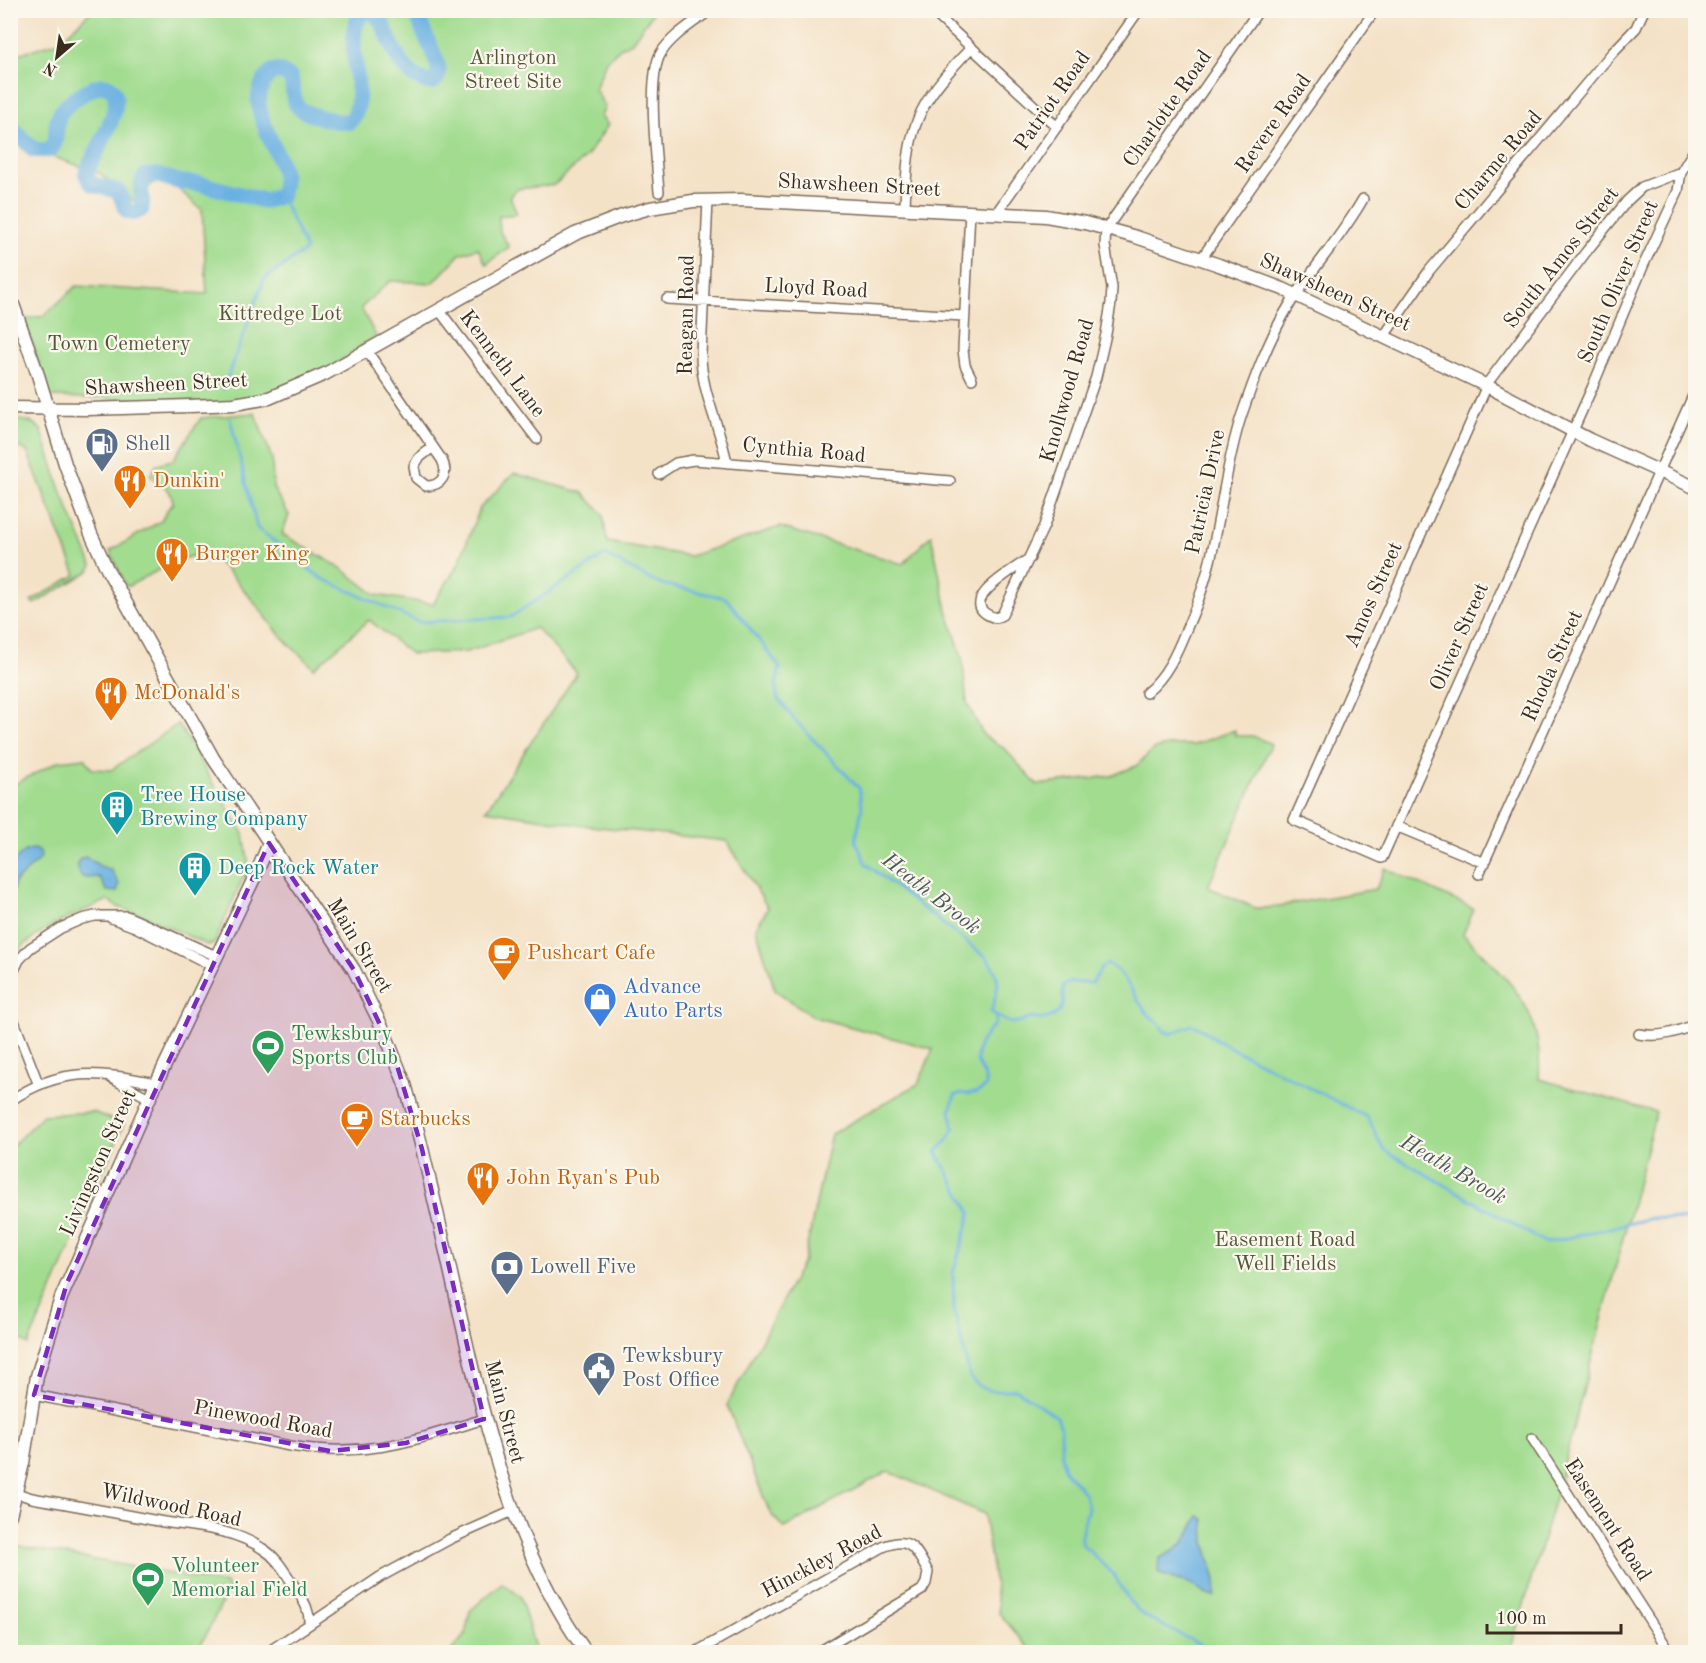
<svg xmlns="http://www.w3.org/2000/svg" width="1706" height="1663" viewBox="0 0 1706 1663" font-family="'Old Standard TT',serif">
  <rect width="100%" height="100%" fill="#fbf7ec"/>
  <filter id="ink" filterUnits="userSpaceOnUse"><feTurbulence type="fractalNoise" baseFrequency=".0167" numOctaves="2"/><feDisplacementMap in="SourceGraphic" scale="12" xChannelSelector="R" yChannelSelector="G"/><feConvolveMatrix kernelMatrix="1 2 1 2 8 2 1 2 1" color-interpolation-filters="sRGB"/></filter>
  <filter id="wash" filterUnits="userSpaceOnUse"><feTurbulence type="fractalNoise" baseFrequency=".008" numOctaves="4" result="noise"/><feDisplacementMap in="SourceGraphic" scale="24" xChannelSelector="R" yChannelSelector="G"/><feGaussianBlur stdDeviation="1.35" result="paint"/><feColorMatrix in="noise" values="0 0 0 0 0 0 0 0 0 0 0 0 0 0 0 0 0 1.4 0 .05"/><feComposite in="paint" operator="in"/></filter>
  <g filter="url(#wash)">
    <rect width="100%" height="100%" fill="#f4e2c7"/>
    <path fill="#a1dc8f" stroke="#6e8356" stroke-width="1.5" d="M648,10l4,4 -20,28 -12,6 -14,13 -11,28 10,18 -4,9 7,9 -21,31 -33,29 -37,4 -7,7 7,18 -18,2 1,16 9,15 -23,17 -8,-16 -18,6 -27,29 -43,-2 -29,27 15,28 -74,52 -73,17 -59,-5 -120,-3 -26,-78 20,-3 32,-30 131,8 -5,-84 -28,-25 -19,-4 -21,20 -35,-28 -88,-31 -1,-76 4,-11 46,-14 31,-30z
      M255,413l17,46 1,29 16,27 -7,19 59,34 35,27 57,9 25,-39 22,-57 34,-35 69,20 20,21 4,28 83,14 90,-29 123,37 28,-29 16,75 15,47 5,46 17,33 21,13 32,36 74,-9 25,-10 18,-17 17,-4h22l42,-15v6h18l18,8 -63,143 47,21h12l109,-19 9,-21 89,41 -11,25c46,48 81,72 76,145l117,33 -99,379 -47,161h-478l-33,-39 -15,-99 -96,-43 -104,57 -14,-15 -43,-108 77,-145 27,-126 87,-50 15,-35 -119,-32 -39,-27 -19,-62 12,-20 -41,-67 -146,-16 -95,-15 91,-137 -41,-45 -69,24 -56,2 -42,-34 -55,48c-11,-11 -23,-21 -33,-32 -12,-14 -60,-79 -74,-81 -21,-4 -61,23 -80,32l-17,-36 51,-30 7,-12 5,-6c-1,-13 -11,-21 -23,-27l7,-12 16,-4 28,-42z
      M11,420c13,0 21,0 30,10l22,66 29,69 -3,6 -6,4 -49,29 -3,-3 45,-26 -49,-124 -8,-4 -8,4z
      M178,724l66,111 4,24 -1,10 -33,75 -7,1 -64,-30 -25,-8 -10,-7c-33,15 -75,30 -97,59l-1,-146 4,-2 -3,-5v-20l48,-25 26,-3 7,11 19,1z
      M93,1112l31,12 -96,221 -17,-13v-185l32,-32z
      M13,1545l213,39 3,5 -32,63h-186l-1,-95z
      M502,1583l18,13 16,56h-86l15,-17 5,-24z"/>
    <path fill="#6bb1e2" stroke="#536e80" stroke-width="1.5" d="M35,849l5,3 1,6 -26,24 -4,16v-35l16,-13z
      M86,857l14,9 11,4 8,14 -2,8 -10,-1 -8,-14c-15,1 -19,5 -22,-14l4,-5z
      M1199,1516l5,3 1,23 11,38 -1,17c-10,0 -16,-9 -25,-13 -9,-4 -26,-6 -32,-12l1,-14c29,-12 25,-18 40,-42z"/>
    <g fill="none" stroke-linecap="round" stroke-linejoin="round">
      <path stroke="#6bb1e2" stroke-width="3" d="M223,389l41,-110 42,-29 -25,-54
        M230,418l27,110 64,50 98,44 92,-5 94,-62 52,28 69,15 54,69 -4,18 1,12 17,22 65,69 3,18 -6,35 10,23 121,94c16,22 11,30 4,54 22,14 18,13 41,6 10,3 26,0 30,-12 2,-6 0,-14 1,-20l7,-4 22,1 10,-16 6,-3c17,8 27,35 39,49 6,7 13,9 17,18l7,3 20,-9 8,2 19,14 149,76 17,33 162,93 106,-25 44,2
        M996,1017l-1,7c-9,10 -19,20 -18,36 1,9 16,22 5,30 -8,6 -19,2 -27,5l-5,16 4,17 -8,14 -10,10 35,61 -18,60 1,37 16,67c13,17 27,15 46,12l41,28 4,11v28l3,13 21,25 3,14 -7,27 2,10 31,30 16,27 13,13 70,37"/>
      <path stroke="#6bb1e2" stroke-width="16" d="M370,10c23,15 18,56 52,70 5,2 9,4 13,0 14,-12 -19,-51 -17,-70
        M10,126l24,24h16c11,-13 2,-25 11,-38 8,-11 22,-19 34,-25 6,-2 12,-3 17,2 15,16 -20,67 -26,85l6,10 26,7 9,20 7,2 7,-3c4,-13 -4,-18 4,-34l11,-1 24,7 21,2 64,17 16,-5c1,-7 4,-17 2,-24 -6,-30 -44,-71 -11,-100l7,-1 11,6c4,8 2,19 6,27 5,11 42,18 53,18 26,-22 -15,-91 18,-112"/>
    </g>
  </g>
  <g filter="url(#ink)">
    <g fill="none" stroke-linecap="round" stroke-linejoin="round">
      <g stroke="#7c6a59" stroke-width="12">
        <path id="street" d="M931,10l126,117
          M1681,172l-39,15 -15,14 -41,51 -97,129 -195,439 88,38 210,-470 52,-124 34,-73 3,-19 15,-25
          M659,192c-2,-30 -13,-115 2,-139 11,-18 33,-30 49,-43
          M708,200l-7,154c0,38 19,72 26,109
          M905,208c2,-80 10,-103 66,-160
          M970,211l-7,139 2,15 7,14
          M997,212l142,-202
          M1201,259l174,-249
          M667,299l297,17
          M439,310l98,129
          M1384,336l45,-65 183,-218 24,-25 8,-18
          M367,351l75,109c7,14 0,26 -16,26l-10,-8 -2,-12 5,-8 14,-11
          M659,474l17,-11 18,-3 256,21
          M1030,558c-15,11 -80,46 -34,60l6,-3 42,-89 52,-149 10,-43 5,-31 1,-15 -7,-43 1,-16 153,-219
          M1146,693c25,-20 34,-50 46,-77 28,-64 28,-134 49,-199 13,-38 28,-79 49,-113 23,-36 52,-68 73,-105
          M1396,826l89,37
          M1479,874l217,-485
          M111,918l24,9 76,38
          M10,978l9,-18 11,-12 31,-20 21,-9 13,-3h32l89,40
          M10,1011l28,72
          M1639,1034c20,4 38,-2 57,-10
          M111,1078l38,20
          M10,1101c51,-35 88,-29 146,-18
          M34,1395l256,51c74,13 125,-6 194,-27
          M1532,1438l138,214
          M16,1493l16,5c42,7 84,15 126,23 35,6 75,7 105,28 15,9 22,24 32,38 8,13 15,22 14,37
          M268,1652l112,-75 70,-38 63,-28
          M696,1652l187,-105c28,-12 33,3 45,25l-2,11 -4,7 -103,62"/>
      </g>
      <g stroke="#7c6a59" stroke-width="15">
        <path id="secondary" d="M10,296l28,79 27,89 26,70 16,35 106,189 141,212 30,61 21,53 9,32c17,67 32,135 47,203 26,115 55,236 125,333
          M10,408l77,1 103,-3 44,-2 35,-6 56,-24 250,-140 47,-18 28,-8 43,-7 48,-1 305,16 39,7 51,14 83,28 64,24 204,97 103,54 106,48
          M10,1515l13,-52 14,-87 24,-78 94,-212 102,-214 12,-29"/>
      </g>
      <use href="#street" stroke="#fff" stroke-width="9"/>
      <use href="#secondary" stroke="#fff" stroke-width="12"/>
    </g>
  </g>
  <path fill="#7b2cbf" fill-opacity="0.2" stroke="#7b2cbf" stroke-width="4.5" stroke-dasharray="12 8" stroke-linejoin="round" d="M269,843l85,127 39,82 29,97 62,270 -78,24 -76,8 -296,-56 33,-112z"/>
  <defs>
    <g id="fuel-pin" transform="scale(1.725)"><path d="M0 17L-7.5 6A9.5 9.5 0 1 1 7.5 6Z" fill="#5c6f8a" stroke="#fbf7ec"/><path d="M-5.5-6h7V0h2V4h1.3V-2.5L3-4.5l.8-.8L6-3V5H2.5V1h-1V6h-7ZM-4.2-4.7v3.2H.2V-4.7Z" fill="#fff"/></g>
    <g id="restaurant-pin" transform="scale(1.725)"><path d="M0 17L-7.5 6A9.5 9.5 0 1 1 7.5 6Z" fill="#e8710a" stroke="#fbf7ec"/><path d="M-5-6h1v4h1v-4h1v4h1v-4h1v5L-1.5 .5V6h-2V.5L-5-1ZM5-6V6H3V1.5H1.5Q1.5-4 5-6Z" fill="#fff"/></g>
    <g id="building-pin" transform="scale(1.725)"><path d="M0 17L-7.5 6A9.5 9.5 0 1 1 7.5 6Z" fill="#0f9aa8" stroke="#fbf7ec"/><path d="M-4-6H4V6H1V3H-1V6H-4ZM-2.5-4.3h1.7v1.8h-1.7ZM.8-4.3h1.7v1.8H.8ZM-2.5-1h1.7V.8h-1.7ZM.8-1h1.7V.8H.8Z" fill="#fff"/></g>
    <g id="cafe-pin" transform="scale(1.725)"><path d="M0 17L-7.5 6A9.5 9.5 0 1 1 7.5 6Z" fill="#e8710a" stroke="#fbf7ec"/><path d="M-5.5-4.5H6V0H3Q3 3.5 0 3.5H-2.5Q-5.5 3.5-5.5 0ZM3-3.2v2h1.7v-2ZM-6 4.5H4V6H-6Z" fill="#fff"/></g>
    <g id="shop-pin" transform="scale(1.725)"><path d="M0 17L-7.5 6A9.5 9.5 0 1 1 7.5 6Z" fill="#3f7fe0" stroke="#fbf7ec"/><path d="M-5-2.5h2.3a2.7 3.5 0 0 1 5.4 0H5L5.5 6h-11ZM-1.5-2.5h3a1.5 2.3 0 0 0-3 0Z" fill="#fff"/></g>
    <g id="stadium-pin" transform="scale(1.725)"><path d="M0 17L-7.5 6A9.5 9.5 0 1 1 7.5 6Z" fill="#2e9e5b" stroke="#fbf7ec"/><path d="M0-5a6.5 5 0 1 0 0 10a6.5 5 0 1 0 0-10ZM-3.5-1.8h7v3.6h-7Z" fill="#fff"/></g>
    <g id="bank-pin" transform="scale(1.725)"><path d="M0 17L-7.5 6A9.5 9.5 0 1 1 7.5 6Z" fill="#5c6f8a" stroke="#fbf7ec"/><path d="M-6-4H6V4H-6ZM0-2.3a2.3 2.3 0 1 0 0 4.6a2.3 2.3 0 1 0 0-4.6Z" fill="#fff"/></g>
    <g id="civic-pin" transform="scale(1.725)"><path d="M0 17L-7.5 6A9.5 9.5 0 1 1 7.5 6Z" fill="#5c6f8a" stroke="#fbf7ec"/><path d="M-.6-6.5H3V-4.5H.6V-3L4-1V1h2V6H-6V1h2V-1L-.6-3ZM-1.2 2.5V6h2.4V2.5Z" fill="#fff"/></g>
  </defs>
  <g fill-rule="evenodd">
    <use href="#fuel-pin" x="102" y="444"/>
    <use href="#restaurant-pin" x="130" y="481"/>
    <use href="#restaurant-pin" x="172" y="554"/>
    <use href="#restaurant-pin" x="111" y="693"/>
    <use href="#building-pin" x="117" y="807"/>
    <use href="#building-pin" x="195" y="868"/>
    <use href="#cafe-pin" x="504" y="953"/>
    <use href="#shop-pin" x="600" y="999"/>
    <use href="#stadium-pin" x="268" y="1046"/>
    <use href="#cafe-pin" x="357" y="1119"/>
    <use href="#restaurant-pin" x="483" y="1178"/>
    <use href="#bank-pin" x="507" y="1267"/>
    <use href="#civic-pin" x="599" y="1368"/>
    <use href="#stadium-pin" x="148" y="1578"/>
  </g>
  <g text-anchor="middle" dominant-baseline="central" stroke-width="4.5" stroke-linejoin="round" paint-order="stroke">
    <g font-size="21" fill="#54563a" stroke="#fbf7ec">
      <text x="513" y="58">Arlington<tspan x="513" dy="24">Street Site</tspan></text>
      <text x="280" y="314">Kittredge Lot</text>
      <text x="119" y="344">Town Cemetery</text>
      <text x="1285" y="1240">Easement Road<tspan x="1285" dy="24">Well Fields</tspan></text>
    </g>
    <g font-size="21" fill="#3b2a1e" stroke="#fbf7ec">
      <text transform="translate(1053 101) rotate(-55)">Patriot Road</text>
      <text transform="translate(1168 109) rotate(-55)">Charlotte Road</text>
      <text transform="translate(1274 124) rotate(-55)">Revere Road</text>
      <text transform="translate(1499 161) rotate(-50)">Charme Road</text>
      <text transform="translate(859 186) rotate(3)">Shawsheen Street</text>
      <text transform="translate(1562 258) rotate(-52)">South Amos Street</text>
      <text transform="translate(1619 282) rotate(-67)">South Oliver Street</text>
      <text transform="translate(816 289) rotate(3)">Lloyd Road</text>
      <text transform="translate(1335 293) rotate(24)">Shawsheen Street</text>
      <text transform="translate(687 315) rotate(-89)">Reagan Road</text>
      <text transform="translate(502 364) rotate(53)">Kenneth Lane</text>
      <text transform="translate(166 385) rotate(-3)">Shawsheen Street</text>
      <text transform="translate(1068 391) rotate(-74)">Knollwood Road</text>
      <text transform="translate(804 451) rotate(5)">Cynthia Road</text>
      <text transform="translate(1206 492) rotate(-78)">Patricia Drive</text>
      <text transform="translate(1374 595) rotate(-66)">Amos Street</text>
      <text transform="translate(1460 637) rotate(-66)">Oliver Street</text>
      <text transform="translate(1553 666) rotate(-66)">Rhoda Street</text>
      <text transform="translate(359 946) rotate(59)">Main Street</text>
      <text transform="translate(99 1163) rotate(-66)">Livingston Street</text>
      <text transform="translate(504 1412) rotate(75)">Main Street</text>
      <text transform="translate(263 1420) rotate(10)">Pinewood Road</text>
      <text transform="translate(171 1506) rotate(12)">Wildwood Road</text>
      <text transform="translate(1607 1520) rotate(57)">Easement Road</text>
      <text transform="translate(822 1562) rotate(-28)">Hinckley Road</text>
    </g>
    <g font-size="21" fill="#4e5e75" stroke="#fbf7ec" text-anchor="start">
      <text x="125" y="444">Shell</text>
      <text x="530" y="1267">Lowell Five</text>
      <text x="622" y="1356">Tewksbury<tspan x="622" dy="24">Post Office</tspan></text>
    </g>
    <g font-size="21" fill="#c56008" stroke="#fbf7ec" text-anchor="start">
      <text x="153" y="481">Dunkin'</text>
      <text x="195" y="554">Burger King</text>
      <text x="134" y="693">McDonald's</text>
      <text x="527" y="953">Pushcart Cafe</text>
      <text x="380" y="1119">Starbucks</text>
      <text x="506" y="1178">John Ryan's Pub</text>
    </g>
    <g font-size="21" fill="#0d838f" stroke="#fbf7ec" text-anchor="start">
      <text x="140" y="795">Tree House<tspan x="140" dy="24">Brewing Company</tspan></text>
      <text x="218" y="868">Deep Rock Water</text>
    </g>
    <g font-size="21" fill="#366cbe" stroke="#fbf7ec" text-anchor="start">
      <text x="623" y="987">Advance<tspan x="623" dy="24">Auto Parts</tspan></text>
    </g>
    <g font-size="21" fill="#27864d" stroke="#fbf7ec" text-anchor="start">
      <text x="291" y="1034">Tewksbury<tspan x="291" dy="24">Sports Club</tspan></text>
      <text x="171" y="1566">Volunteer<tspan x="171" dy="24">Memorial Field</tspan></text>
    </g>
    <g font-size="22" font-style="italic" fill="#4c5963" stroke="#fbf7ec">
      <text transform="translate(931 894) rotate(38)">Heath Brook</text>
      <text transform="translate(1453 1170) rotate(30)">Heath Brook</text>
    </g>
  </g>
  <rect width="1706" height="1663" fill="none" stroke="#fbf7ec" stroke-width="36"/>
  <g transform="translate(57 57) rotate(209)" stroke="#fbf7ec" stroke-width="4.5" paint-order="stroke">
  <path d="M0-4.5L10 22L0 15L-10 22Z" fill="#3b2a1e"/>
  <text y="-9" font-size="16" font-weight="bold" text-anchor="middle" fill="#3b2a1e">N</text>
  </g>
  <path d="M1487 1624v9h134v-9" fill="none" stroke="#3b2a1e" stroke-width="3"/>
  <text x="1496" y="1624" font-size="18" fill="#3b2a1e" stroke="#fbf7ec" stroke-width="4.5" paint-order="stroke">100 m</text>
</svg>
